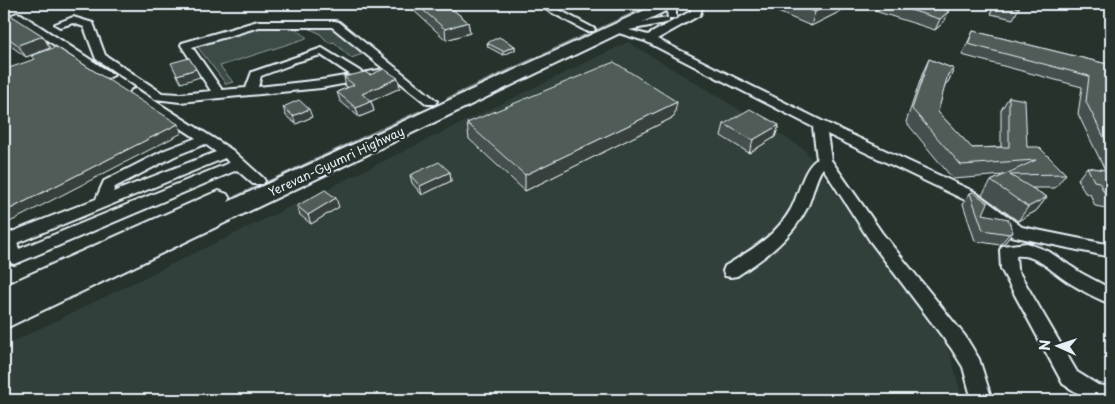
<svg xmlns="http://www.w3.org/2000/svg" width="1115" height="404" viewBox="0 0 1115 404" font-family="'Playpen Sans',sans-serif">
  <rect width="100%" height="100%" fill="#26332d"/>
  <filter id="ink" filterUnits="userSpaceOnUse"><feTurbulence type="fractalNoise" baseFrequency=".02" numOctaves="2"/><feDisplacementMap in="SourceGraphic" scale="10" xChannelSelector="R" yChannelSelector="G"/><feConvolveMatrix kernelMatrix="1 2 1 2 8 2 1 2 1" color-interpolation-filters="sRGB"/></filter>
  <g filter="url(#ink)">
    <path fill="#333f3a" d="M628,42l176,107 145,202 14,49h-959v-54z"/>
    <path fill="#3e4b47" stroke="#939ea0" d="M652,4h10l-211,97 -6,-1 2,-2z
      M263,25h29l15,13 -87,28 13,16 -7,2 -30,-39z
      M306,27l27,1 30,26 -12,4 -17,-16 -5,1 -10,-10z
      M419,111l6,3 -421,197v-8z"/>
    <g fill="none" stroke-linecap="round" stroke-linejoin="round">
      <g stroke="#e8f1f8" stroke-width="4">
        <path id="minor" d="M536,4h12l47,25 -1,2h-8z
          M666,4h10v14h-7v4l-4,1 -36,7 19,5 43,-24 2,-7h10l-3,11 -43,24 167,83 151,70 47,35 89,18v12l-100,-21 -46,-36 -138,-66 4,26 51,73 83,103 14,23 13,41h-20l-9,-33 -12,-19 -81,-107 -47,-73c-8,10 -10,28 -16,40 -16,31 -41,49 -70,68l-6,1 -6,-1 -2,-5 2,-5c25,-15 51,-30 66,-57 9,-17 11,-39 26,-50l-4,-32 -168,-86 -33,-10 -1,-2 9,-4 48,-7z
          M17,13l4,1 93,61 -6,3 -4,-1 -88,-57 -12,4v-6z
          M73,17l20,6 12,32 57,38 18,1 31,-3 -30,-46 1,-2 76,-22h77l4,1 98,79 -2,3h-8l-36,-29 -70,13 -141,14 -25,-3 -59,-40 -12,-32 -11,-4 -13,4 -5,-3zM259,27h73l52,42 -21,4 -41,-25 -70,24 -6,16 -24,2 -30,-43zM321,55l30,20 -30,5 -63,7 3,-11 29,-11 2,-2z
          M136,89l96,61 31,28 2,3 -2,3h-10l-16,-14 -217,92 -6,2 -6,-2 -4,-10v-17l92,-36 8,-18 61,-31 31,-12 -64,-42 -2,-3 2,-3zM205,144l11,8 -103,40 2,-5 60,-31zM225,158l4,5 -210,86 -2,-6z
          M1027,243l21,8 33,22 30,16v15c-14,-5 -30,-14 -43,-22 -16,-10 -31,-28 -52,-26l1,13 60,103 21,13 13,2v13h-22l-26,-16 -62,-115 -1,-19 2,-4z"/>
      </g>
      <g stroke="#e8f1f8" stroke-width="4">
        <path id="highway" d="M658,4h18l-2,3 -670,322v-43l207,-92 8,-3 8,3 3,5 -2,3z"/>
      </g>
      <use href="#minor" fill="#26332d" fill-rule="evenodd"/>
      <use href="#highway" fill="#26332d" fill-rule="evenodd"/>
    </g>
    <path fill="#454f4d" stroke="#e8f1f8" d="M412,4h34l22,18 2,11 -24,7 -34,-31z
      M772,4h71l-2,7 -30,15 -40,-17z
      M878,4h49l22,7 -5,11 -9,8 -60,-19z
      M994,4h26l-1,4 -6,11 -22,-5z
      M4,12l39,24 7,12 -24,9 -22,-16z
      M973,31l138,34v144l-16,-3 -5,-12 -5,-1 -7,-14 9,-12 18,3 -27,-56 4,-27 -120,-32z
      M487,43l28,3v4l-12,5 -15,-8z
      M929,59l25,10 -6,13 -3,2 -7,28 34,36 29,-1v-37l8,-13 18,50 39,27 -11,14h-23l15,9 -11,14 -18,10 -36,-26 9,-14 13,-6 -51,4 -47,-57 17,-50z
      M370,75l30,13 -29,13 3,10 -15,6 -19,-16 -3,-9 11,-5h-2l-2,-10z
      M283,107l29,10 -16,7 -10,-8z
      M674,117l-149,74 -56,-52 -2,-16z
      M724,124l55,1 -4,12 -26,16 -28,-17z
      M450,172l1,9 -29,14 -10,-12 -2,-8z
      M970,193l13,21 30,18 -9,12 -4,1 -25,-4 -12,-37z
      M297,206l42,1 -28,17 -11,-9z"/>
    <path fill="#38403e" stroke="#e8f1f8" d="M831,4h12l-2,7 -30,15 4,-14z
      M949,11l-5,11 -9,8 5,-11z
      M468,22l2,11 -24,7 -1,-11z
      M43,36l7,12 -24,9 -8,-12z
      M515,46v4l-12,5v-4z
      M196,69l4,8 -19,6 -4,-8z
      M954,69l-6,13 -6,5 6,-13z
      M398,78l2,10 -35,16 -3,-10z
      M371,101l3,10 -15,6 -3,-9z
      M677,102l-3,15 -149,74v-16z
      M309,109l3,8 -16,7 -3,-8z
      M178,124l4,9 -178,92v-13z
      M779,125l-4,12 -26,16 4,-13z
      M450,172l1,9 -29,14 -2,-9z
      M1047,197l-11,14 -18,10 10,-14z
      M336,198l3,9 -28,17 -3,-9z
      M1013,232l-9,12 -4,1 9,-11z"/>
    <path fill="#505c59" stroke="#e8f1f8" d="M416,4h30l22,18 -23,7z
      M795,4h36l-16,8z
      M890,4h37l22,7 -9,8z
      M1001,4h19l-1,4z
      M4,12h2l37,24 -25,9 -14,-10z
      M973,31l138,34v42l-2,-1 2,4v41l-25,-49 3,-26 -121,-32z
      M499,37l16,9 -12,5 -16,-8z
      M56,47l122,77 -174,88v-146l1,-1 4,3 26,-9 -4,-3z
      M189,58l7,11 -19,6 -6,-12z
      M929,59l25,10 -6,5 -10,38 34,36 37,-1v-50l16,3 2,47h12l27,27 -56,1 37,22 -19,10 -37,-26 45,-21 -75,5 -49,-56z
      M614,62l63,40 -152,73 -58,-52z
      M384,69l14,9 -36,16 9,7 -15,7 -19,-16 17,-7 -10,-8 21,-5 5,3z
      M299,100l10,9 -16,7 -10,-9z
      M750,109l29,16 -26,15 -29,-16z
      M439,162l11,10 -30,14 -10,-11z
      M1087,167l24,4v24l-6,-1 -6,-12 -5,-1z
      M325,190l11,8 -28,17 -11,-9z
      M973,192l15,11 -5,11 25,5 5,13 -4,2 -26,-4 -13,-37z"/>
  </g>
  <g text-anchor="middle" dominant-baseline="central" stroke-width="5" stroke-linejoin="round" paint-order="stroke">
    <g font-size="12" fill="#e8f1f8" stroke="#26332d">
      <text transform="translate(336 161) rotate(-25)">Yerevan-Gyumri Highway</text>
    </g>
  </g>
  <rect width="1115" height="404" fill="none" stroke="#26332d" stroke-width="20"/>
  <rect x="10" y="10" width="1095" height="384" fill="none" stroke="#e8f1f8" stroke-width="2" filter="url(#ink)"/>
  <g transform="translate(1058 346) rotate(273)" stroke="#26332d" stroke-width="4" paint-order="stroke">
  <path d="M0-4L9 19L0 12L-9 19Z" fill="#e8f1f8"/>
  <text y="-8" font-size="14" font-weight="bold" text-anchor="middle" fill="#e8f1f8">N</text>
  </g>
</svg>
